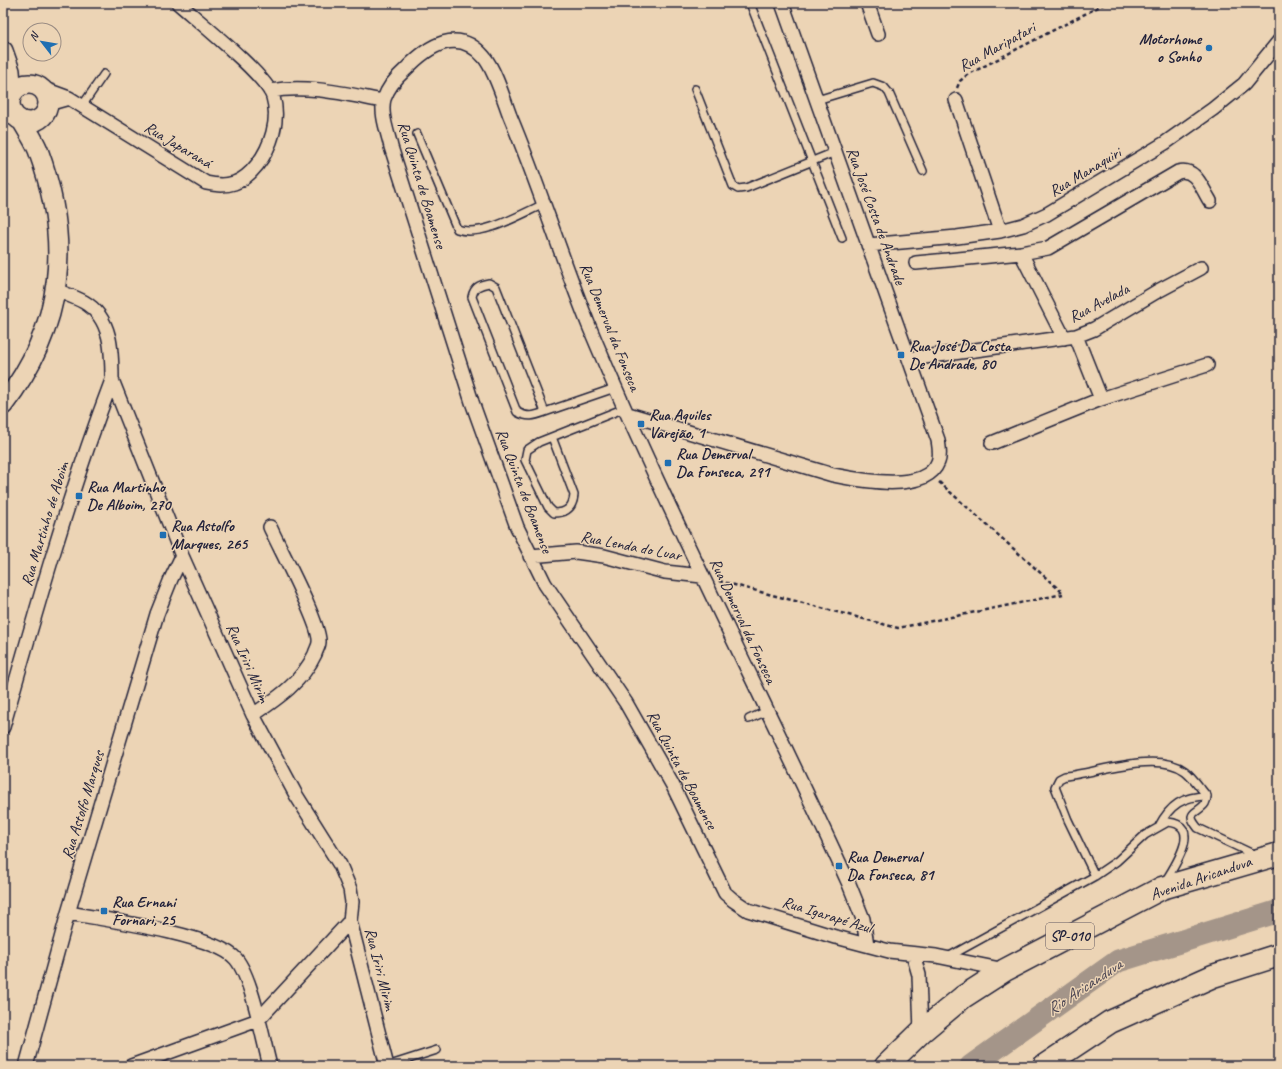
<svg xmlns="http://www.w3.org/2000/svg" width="1282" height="1069" viewBox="0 0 1282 1069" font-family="Caveat,sans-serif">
  <rect width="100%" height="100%" fill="#ecd4b5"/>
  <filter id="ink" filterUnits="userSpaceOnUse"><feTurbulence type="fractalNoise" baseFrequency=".025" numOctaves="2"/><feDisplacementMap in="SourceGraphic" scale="8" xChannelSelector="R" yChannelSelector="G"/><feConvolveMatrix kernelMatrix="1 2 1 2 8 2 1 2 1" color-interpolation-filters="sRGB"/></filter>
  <g filter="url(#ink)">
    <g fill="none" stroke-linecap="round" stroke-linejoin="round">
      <path stroke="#a49589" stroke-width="23" d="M971,1066l147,-105 161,-50"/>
      <g stroke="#22223b" stroke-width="10">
        <path id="lane" d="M750,3l92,235
          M695,89l38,97 5,3 8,-1 89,-36
          M817,100l56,-17 11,4 5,6 34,78
          M82,106l22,-32
          M417,134l40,95c25,9 64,-15 87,-25
          M545,412c-11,4 -17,6 -28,0l-45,-115c2,-10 7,-12 17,-14l7,4 49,125 70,-24
          M552,437l22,58c-1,12 -7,18 -20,18l-6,-6 -23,-47 2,-10 12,-8 86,-34
          M749,719l18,-8
          M1207,796c0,2 -1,7 -3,9 -8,9 -19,7 -6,23l57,27
          M1159,826c11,-21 24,-30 48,-30
          M1165,882c8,-14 39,-57 3,-60l-23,13 -28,26 -22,15 -27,-56 -13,-33 4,-8 6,-3c32,-3 92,-26 120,-5 8,6 15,17 22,25
          M948,957l147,-81
          M387,1066l50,-16"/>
      </g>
      <g stroke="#22223b" stroke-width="16">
        <path id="street" d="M867,3l11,31
          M42,88l27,10 -21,6
          M270,91c37,-7 76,3 113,10
          M69,98l137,85c22,5 36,1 51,-18 14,-18 23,-45 16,-68 -6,-21 -76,-77 -95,-94
          M956,100l44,131
          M868,245l89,-8 43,-6 23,-6 24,-11 118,-71 48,-34 31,-25 35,-43
          M1021,253l43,85
          M916,263l105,-10 27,-5 130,-76c18,-5 24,17 32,29
          M56,290c9,4 19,7 28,12 28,16 28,50 28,78l70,176 71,159 43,80 44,70 10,24 2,13 -2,19 37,145
          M1076,336l25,63
          M910,359l166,-23 18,-7 62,-37 45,-24
          M628,414l205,61c25,5 93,19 105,-13 3,-7 1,-15 0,-22l-156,-437
          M992,443l109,-44 106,-34
          M530,556l46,-4 28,4 61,16 37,4
          M253,715c25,-17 49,-33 62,-61 1,-4 4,-8 4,-12 2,-17 -40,-95 -49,-115
          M3,727c33,-117 66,-234 109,-347
          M68,913c35,6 148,22 168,46 16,19 27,81 34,107
          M867,945l-4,-26 -14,-35c-85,-187 -181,-369 -260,-558 -28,-69 -50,-141 -79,-210 -6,-16 -15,-46 -26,-59 -26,-31 -56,-11 -78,12 -9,8 -18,18 -22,30 -4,15 4,34 7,48l81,255 45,125 28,57 81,119 46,81 53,109 8,7 15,10 87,27h1l53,14 47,5 69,14
          M913,954l6,21 2,57
          M26,1066l42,-153 89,-299 14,-35 11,-23
          M131,1066l127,-46 92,-99"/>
      </g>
      <g stroke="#22223b" stroke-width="22">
        <path id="secondary" d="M3,51l7,20 2,24
          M10 103a19 19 0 1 1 38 0a19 19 0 1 1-38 0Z
          M3,405c61,-79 69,-162 35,-255 -4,-10 -11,-20 -16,-29"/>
      </g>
      <g stroke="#22223b" stroke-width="25">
        <path id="highway" d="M886,1066l35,-34 42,-35 42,-27 157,-82 117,-34
          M1044,1066l66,-44 103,-46 66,-21"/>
      </g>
      <path stroke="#22223b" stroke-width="2.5" stroke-dasharray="4 3" stroke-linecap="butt" d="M957,88l3,-7 7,-6 139,-72
        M3,116l5,-2
        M939,482l124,111
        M719,581l179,47 165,-34"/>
      <use href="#lane" stroke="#ecd4b5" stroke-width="7"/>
      <use href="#street" stroke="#ecd4b5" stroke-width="13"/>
      <use href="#secondary" stroke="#ecd4b5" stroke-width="19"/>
      <use href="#highway" stroke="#ecd4b5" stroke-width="22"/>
    </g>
  </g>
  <g fill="#1f6fb2" stroke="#ecd4b5" stroke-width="1.5">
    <circle cx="1209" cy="48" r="4"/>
    <rect x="897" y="351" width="8" height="8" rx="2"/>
    <rect x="637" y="420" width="8" height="8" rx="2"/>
    <rect x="664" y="459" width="8" height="8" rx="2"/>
    <rect x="75" y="492" width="8" height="8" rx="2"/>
    <rect x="159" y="531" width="8" height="8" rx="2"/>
    <rect x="835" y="862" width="8" height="8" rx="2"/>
    <rect x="100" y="907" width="8" height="8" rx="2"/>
  </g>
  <g text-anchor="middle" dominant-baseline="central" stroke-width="3" stroke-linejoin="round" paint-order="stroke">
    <rect fill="#ecd4b5" stroke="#5f5760" stroke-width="1" x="1046" y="923" width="48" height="26" rx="3"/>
    <g font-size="15" font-weight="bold" fill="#22223b">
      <text x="1070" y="936">SP-010</text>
    </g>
    <g font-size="16" font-weight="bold" fill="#22223b" stroke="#ecd4b5" text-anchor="start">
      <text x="1201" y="39" text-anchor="end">Motorhome<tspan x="1201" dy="18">o Sonho</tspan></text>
      <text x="909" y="346">Rua José Da Costa<tspan x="909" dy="18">De Andrade, 80</tspan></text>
      <text x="649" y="415">Rua Aquiles<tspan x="649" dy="18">Varejão, 1</tspan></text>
      <text x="676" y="454">Rua Demerval<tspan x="676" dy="18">Da Fonseca, 291</tspan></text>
      <text x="87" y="487">Rua Martinho<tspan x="87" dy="18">De Alboim, 270</tspan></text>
      <text x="171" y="526">Rua Astolfo<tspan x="171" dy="18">Marques, 265</tspan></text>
      <text x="847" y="857">Rua Demerval<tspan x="847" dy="18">Da Fonseca, 81</tspan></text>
      <text x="112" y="902">Rua Ernani<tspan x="112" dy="18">Fornari, 25</tspan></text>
    </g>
    <g font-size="16" fill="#22223b" stroke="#ecd4b5">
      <text transform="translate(997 47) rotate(-29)">Rua Maripatari</text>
      <text transform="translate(178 145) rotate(31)">Rua Japaraná</text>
      <text transform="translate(1085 172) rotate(-31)">Rua Manaquiri</text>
      <text transform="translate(422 185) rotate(73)">Rua Quinta de Boamense</text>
      <text transform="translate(876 216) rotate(70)">Rua José Costa de Andrade</text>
      <text transform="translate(1099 303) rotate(-28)">Rua Avelada</text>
      <text transform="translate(610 327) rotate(68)">Rua Demerval da Fonseca</text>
      <text transform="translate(524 491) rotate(69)">Rua Quinta de Boamense</text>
      <text transform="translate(45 524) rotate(-73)">Rua Martinho de Aboim</text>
      <text transform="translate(631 546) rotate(11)">Rua Lenda do Luar</text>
      <text transform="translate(743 621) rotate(65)">Rua Demerval da Fonseca</text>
      <text transform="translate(248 663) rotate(66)">Rua Iriri Mirim</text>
      <text transform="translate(682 770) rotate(62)">Rua Quinta de Boamense</text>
      <text transform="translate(83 805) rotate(-73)">Rua Astolfo Marques</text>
      <text transform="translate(1201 878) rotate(-19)">Avenida Aricanduva</text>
      <text transform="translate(827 915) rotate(17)">Rua Igarapé Azul</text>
      <text transform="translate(380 969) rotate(76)">Rua Iriri Mirim</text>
    </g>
    <g font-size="17" font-style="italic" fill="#494452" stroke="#ecd4b5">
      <text transform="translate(1084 987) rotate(-34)">Rio Aricanduva</text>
    </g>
  </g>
  <rect width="1282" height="1069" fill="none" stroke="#ecd4b5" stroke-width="16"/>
  <rect x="8" y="8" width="1266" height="1053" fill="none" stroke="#22223b" stroke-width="1.5" filter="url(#ink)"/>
  <g transform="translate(42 42) rotate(301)"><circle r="19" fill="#ecd4b5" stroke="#9b8d84"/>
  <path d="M0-3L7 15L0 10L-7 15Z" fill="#1f6fb2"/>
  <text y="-6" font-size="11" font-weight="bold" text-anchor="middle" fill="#22223b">N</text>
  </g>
</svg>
